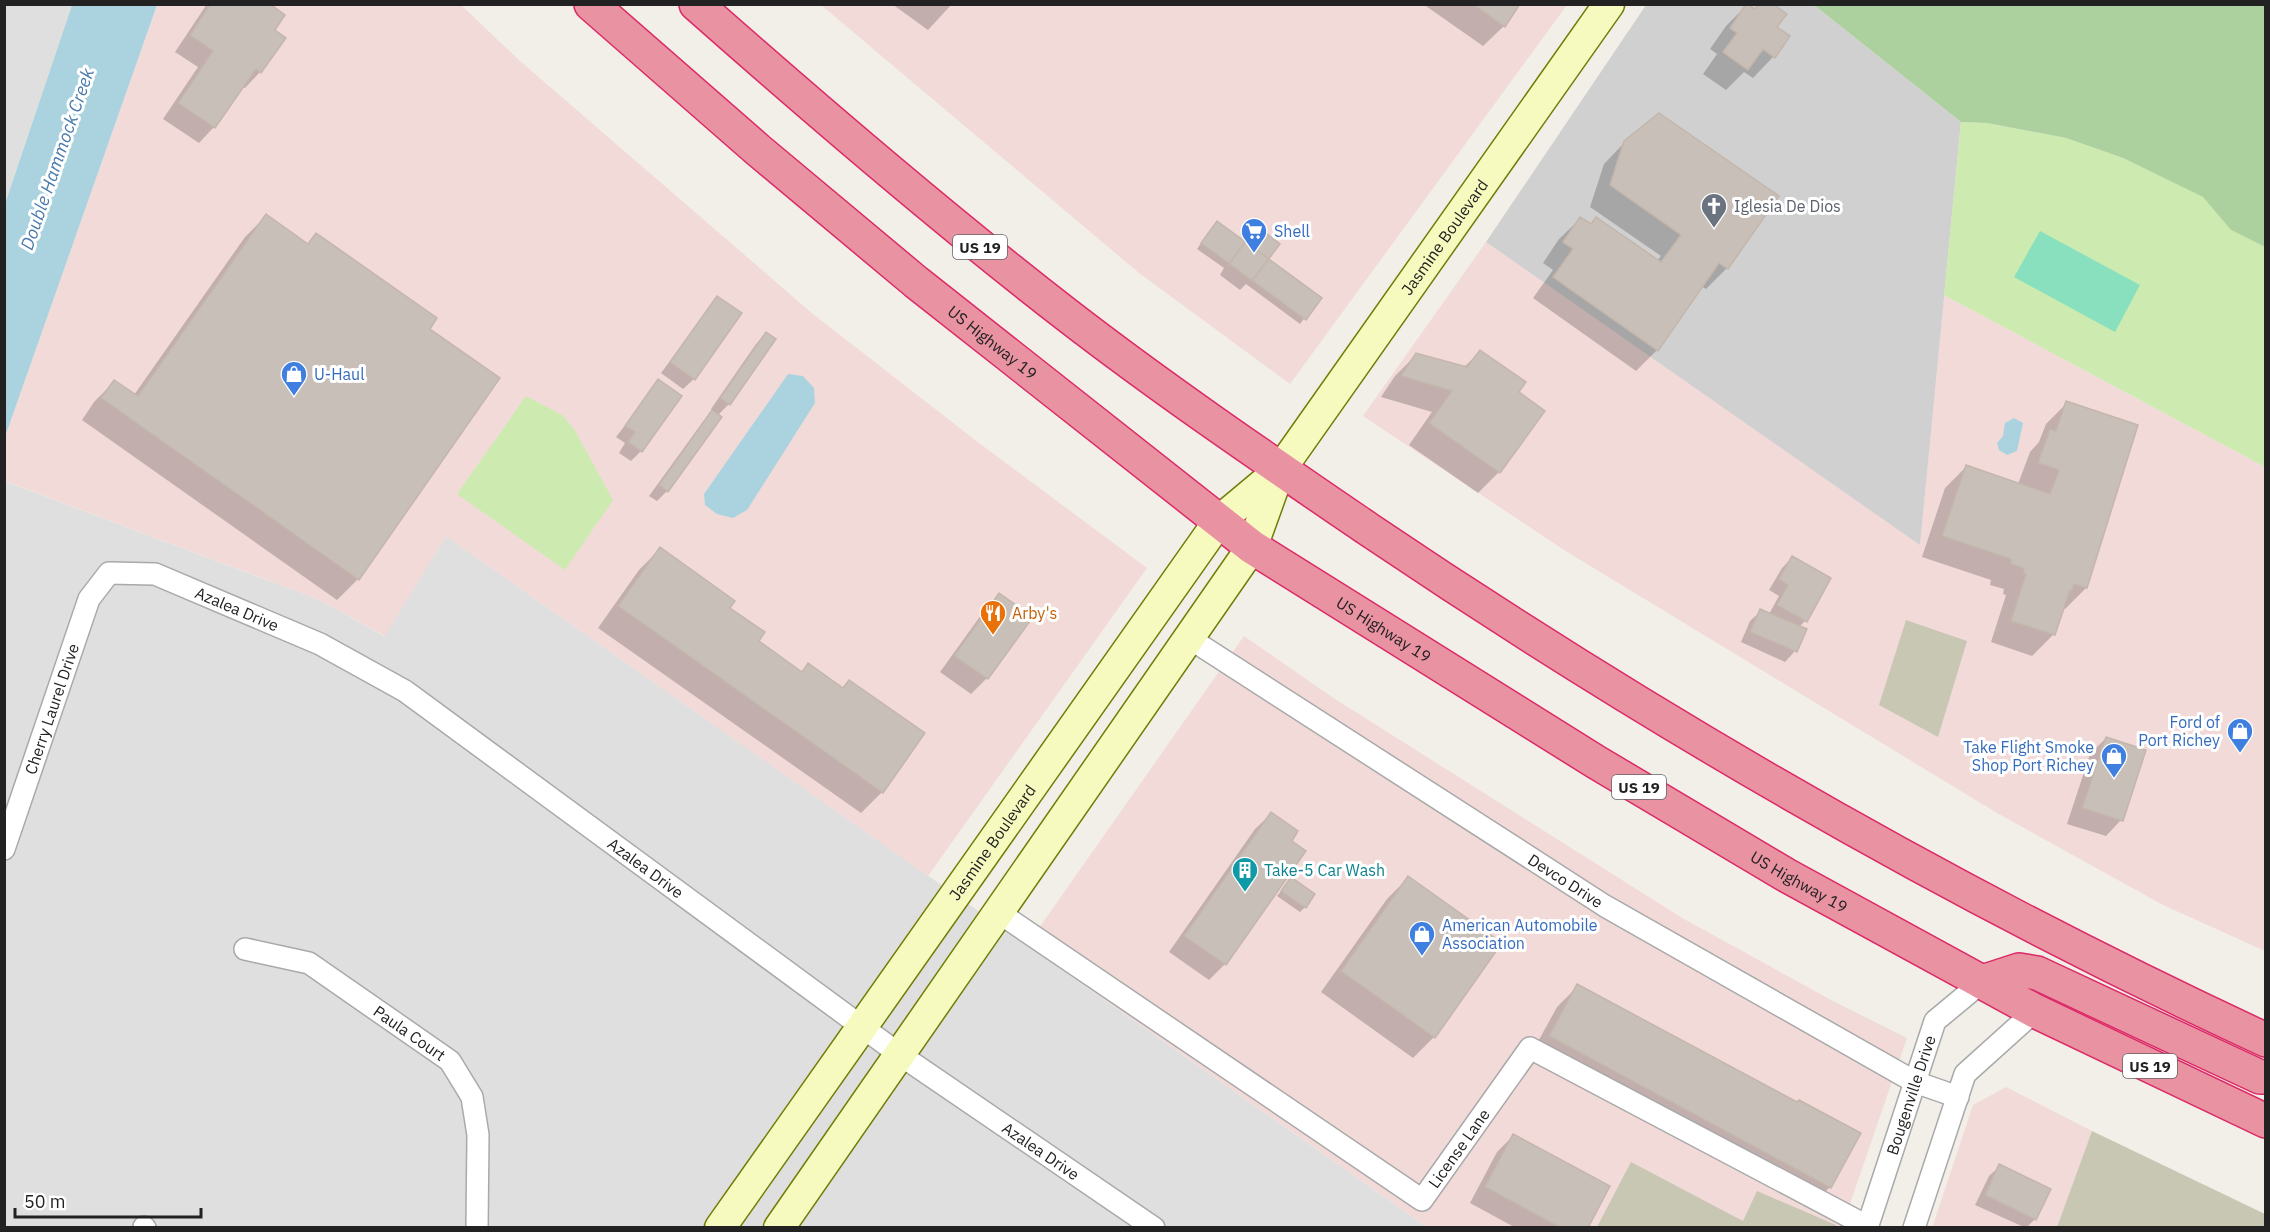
<svg xmlns="http://www.w3.org/2000/svg" width="2270" height="1232" viewBox="0 0 2270 1232" font-family="'IBM Plex Sans',sans-serif">
  <rect width="100%" height="100%" fill="#f2efe9"/>
  <path fill="#e0dfdf" d="M5,5h67l-67,199z
    M4,481l316,119 64,36 62,-100 981,691h-1422z"/>
  <path fill="#f2dad9" d="M157,5h304l59,56 293,253 166,129 168,125 -219,308 -482,-340 -61,100 -65,-36 -315,-119v-44z
    M821,5h746l-277,379 -151,-111z
    M1486,242l434,302 24,-249 321,172v484l-102,-46 -166,-92 -433,-263 -201,-134z
    M1244,636l91,63 349,220 149,82 74,37 -65,189h-415l-400,-282z
    M2006,1087l86,44 -35,96 -125,1 41,-123z"/>
  <path fill="#d0d0d0" d="M1646,5h168l147,117 -41,423 -434,-303z"/>
  <path fill="#c7c7b4" d="M1906,620l61,21 -29,96 -59,-32z
    M2092,1131l173,83v13h-208z
    M1631,1162l112,59 14,-30 79,34 -1,3 -238,-1z"/>
  <path fill="#cdebb0" d="M1961,122l26,1 79,15 57,20 81,39 27,33 34,17v220l-321,-172z
    M526,396l36,19 12,14 39,71 -48,70 -108,-76z"/>
  <path fill="#add19e" d="M1814,5h451v242l-34,-17 -28,-33 -80,-39 -57,-20 -79,-15 -26,-1z"/>
  <path fill="#88e0be" d="M2040,231l100,54 -25,47 -101,-55z"/>
  <path fill="#aad3df" d="M72,5h85l-152,432v-233z
    M788,374l15,2 11,12 1,15 -68,107 -14,8 -16,-4 -12,-9 -1,-11z
    M2014,418l9,5 -6,28 -10,4 -8,-5 -2,-7 6,-7 2,-13z"/>
  <path fill="#0003" d="M207,4h60l6,27 -13,41 -15,16 -3,-2 -28,41 -15,16 -36,-24 35,-52 -23,-15z
    M892,4h60l-24,26z
    M1423,4h95l-14,22 -21,20z
    M1759,4l16,23 13,10 -15,20 -20,21 -9,-6 -18,18 -23,-16 14,-20 -7,-5 16,-23 21,-21 6,5z
    M1625,142l102,126 -21,21 -5,-3 -44,64 -21,21 -103,-73 20,-28 -10,-7 16,-24 21,-20 10,6 6,-6 61,42 4,-5 -71,-49 14,-43z
    M266,216l40,29 10,-10 112,94 -70,250 -21,21 -255,-180 12,-18 21,-21 19,14 111,-158z
    M1212,227l32,15 13,-14 9,31 54,39 -20,26 -54,-40 -6,6 -20,-15 4,-7 -27,-19z
    M717,298l-23,81 -11,10 -22,-16z
    M766,334l8,5 -45,65 -12,12 -50,75 -10,10 -8,-5 53,-73 11,-12 -2,-2 45,-65z
    M1480,352l37,41 26,18 -44,61 -21,21 -69,-48 23,-33 -51,-15 14,-21 21,-21 47,13z
    M659,381l-18,70 -10,10 -12,-8 6,-10 -9,-6z
    M2067,403l69,23 -50,162 -21,21 -3,-1 -9,27 -21,21 -41,-14 15,-47 -3,-1 1,-5 -14,-4 1,-5 -69,-23 23,-69 21,-21 52,17 12,-32 9,-10 7,-18z
    M660,549l68,59 29,33 44,32 7,-8 34,24 7,-8 33,111 -21,21 -263,-185 41,-58z
    M1792,558l13,63 -6,6 6,3 -10,21 -10,11 -44,-20 9,-21 11,-10 8,3 10,-18 -10,-6 13,-22z
    M999,595l31,22 -43,61 -16,16 -31,-22 44,-61z
    M2106,738l15,82 -15,16 -39,-12 23,-70z
    M1271,814l-46,150 -16,16 -40,-28 86,-123z
    M1408,878l26,159 -21,21 -92,-66 66,-93z
    M1291,879l14,28 -5,5 -23,-16z
    M1578,986l252,201 -21,21 -280,-150 28,-51z
    M1513,1136l73,92h-70l-46,-25 27,-51z
    M2000,1166l35,53 -9,9 -51,-23 14,-29z"/>
  <path fill="#c7bfb8" stroke="#c4b6ab" stroke-width="1.5" d="M210,4h60l15,11 -10,15 11,8 -25,35 -5,-4 -41,59 -37,-25 35,-52 -23,-16z
    M1473,4h47l-15,23z
    M1746,4l9,5 4,-5h14l14,10 -10,13 13,9 -15,22 -12,-9 -15,21 -25,-18 14,-19 -7,-5z
    M1659,113l120,83 -51,73 -9,-6 -61,88 -105,-74 20,-28 -10,-7 17,-25 11,7 5,-7 65,45 20,-27 -71,-50 14,-44z
    M266,214l42,30 8,-11 121,85 -7,11 70,49 -141,202 -258,-182 13,-18 24,16z
    M1217,221l105,77 -16,22 -105,-77z
    M1257,226l23,18 -28,37 -23,-17z
    M717,296l25,17 -47,67 -25,-18z
    M766,332l10,7 -46,66 -10,-7z
    M1480,350l46,32 -7,10 26,19 -45,62 -71,-50 23,-32 -51,-15 15,-23 51,14z
    M658,379l24,17 -40,56 -14,-10 7,-10 -10,-6z
    M2066,401l72,24 -51,163 -13,-4 -2,7 -2,-1 -15,45 -44,-14 15,-47 -3,-1 1,-5 -13,-4v-5l-69,-23 24,-71 84,29 9,-24 -21,-7 12,-34 6,2z
    M712,410l10,7 -54,75 -9,-7z
    M660,547l75,54 -5,7 35,24 -6,9 43,31 6,-9 35,25 6,-8 76,53 -42,60 -265,-187z
    M1792,556l39,22 -24,44 -30,-17 11,-20 -9,-6z
    M999,593l34,24 -45,62 -34,-23z
    M1760,609l47,20 -10,23 -47,-20z
    M2106,737l40,13 -23,71 -41,-13z
    M1271,812l27,19 -6,10 14,10 -80,114 -42,-29z
    M1408,876l94,67 -67,95 -94,-67z
    M1291,877l24,17 -9,14 -25,-17z
    M1577,984l220,118 2,-2 62,33 -30,55 -282,-152z
    M1513,1134l97,52 -22,42h-27l-76,-41z
    M1999,1164l52,25 -15,31 -51,-25z"/>
  <g fill="none" stroke-linecap="round" stroke-linejoin="round">
    <g stroke="#a9a9a9" stroke-width="24">
      <g id="street">
        <path id="s1" d="M1189,638l416,268 310,176 43,15"/>
        <path id="s2" d="M4,849l85,-250 20,-26 46,1 165,70 85,47 494,363 255,174"/>
        <path id="s3" d="M998,912l424,288 108,-152 337,178"/>
        <path id="s4" d="M245,949l64,14 141,98 22,36 6,38 -1,93"/>
        <path d="M144,1227l1,1"/>
        <path id="s5" d="M1867,1228l68,-207 47,-39"/>
        <path d="M1914,1228l51,-154 70,-63"/>
      </g>
    </g>
    <g stroke="#707d05" stroke-width="33">
      <g id="secondary">
        <path id="s6" d="M720,1228l499,-707 61,-51 329,-466"/>
        <path d="M779,1228l473,-681 27,-75"/>
      </g>
    </g>
    <g stroke="#dc2a67" stroke-width="36">
      <g id="highway">
        <path id="s7" d="M591,4l167,146 158,132 336,265 344,215 190,113 249,136 231,110"/>
        <path d="M696,4c121,107 243,212 371,311 97,75 200,145 301,214 286,193 585,366 898,511"/>
        <path d="M1982,982l37,-12 18,3 223,104h6"/>
      </g>
    </g>
    <use href="#street" stroke="#fff" stroke-width="21"/>
    <use href="#secondary" stroke="#f7fabf" stroke-width="30"/>
    <use href="#highway" stroke="#e892a2" stroke-width="33"/>
  </g>
  <defs>
    <g id="church-pin" transform="scale(1.35)"><path d="M0 17L-7.5 6A9.5 9.5 0 1 1 7.5 6Z" fill="#6b7280" stroke="#fff"/><path d="M-1.2-6h2.4v3.5h3.3v2.4h-3.3V6h-2.4V-.1h-3.3v-2.4h3.3Z" fill="#fff"/></g>
    <g id="supermarket-pin" transform="scale(1.35)"><path d="M0 17L-7.5 6A9.5 9.5 0 1 1 7.5 6Z" fill="#3f7fe0" stroke="#fff"/><path d="M-6-5.5h2.5l.6 2H6L4.5 2H-2.5L-4.4-4H-6ZM-1.5 3.2a1.3 1.3 0 1 0 .1 0ZM3 3.2a1.3 1.3 0 1 0 .1 0Z" fill="#fff"/></g>
    <g id="shop-pin" transform="scale(1.35)"><path d="M0 17L-7.5 6A9.5 9.5 0 1 1 7.5 6Z" fill="#3f7fe0" stroke="#fff"/><path d="M-5-2.5h2.3a2.7 3.5 0 0 1 5.4 0H5L5.5 6h-11ZM-1.5-2.5h3a1.5 2.3 0 0 0-3 0Z" fill="#fff"/></g>
    <g id="restaurant-pin" transform="scale(1.35)"><path d="M0 17L-7.5 6A9.5 9.5 0 1 1 7.5 6Z" fill="#e8710a" stroke="#fff"/><path d="M-5-6h1v4h1v-4h1v4h1v-4h1v5L-1.5 .5V6h-2V.5L-5-1ZM5-6V6H3V1.5H1.5Q1.5-4 5-6Z" fill="#fff"/></g>
    <g id="building-pin" transform="scale(1.35)"><path d="M0 17L-7.5 6A9.5 9.5 0 1 1 7.5 6Z" fill="#0f9aa8" stroke="#fff"/><path d="M-4-6H4V6H1V3H-1V6H-4ZM-2.5-4.3h1.7v1.8h-1.7ZM.8-4.3h1.7v1.8H.8ZM-2.5-1h1.7V.8h-1.7ZM.8-1h1.7V.8H.8Z" fill="#fff"/></g>
  </defs>
  <g fill-rule="evenodd">
    <use href="#church-pin" x="1714" y="206"/>
    <use href="#supermarket-pin" x="1254" y="231"/>
    <use href="#shop-pin" x="294" y="374"/>
    <use href="#restaurant-pin" x="993" y="613"/>
    <use href="#shop-pin" x="2240" y="731"/>
    <use href="#shop-pin" x="2114" y="756"/>
    <use href="#building-pin" x="1245" y="870"/>
    <use href="#shop-pin" x="1422" y="934"/>
  </g>
  <g text-anchor="middle" dominant-baseline="central" stroke-width="6" stroke-linejoin="round" paint-order="stroke">
    <g fill="#fff" stroke="#646464" stroke-width="1.5">
      <rect x="953" y="235" width="54" height="24" rx="4.5"/>
      <rect x="1612" y="775" width="54" height="24" rx="4.5"/>
      <rect x="2123" y="1054" width="54" height="24" rx="4.5"/>
    </g>
    <g font-size="15" font-weight="bold" fill="#222">
      <text x="980" y="247">US 19</text>
      <text x="1639" y="787">US 19</text>
      <text x="2150" y="1066">US 19</text>
    </g>
    <g font-size="16" fill="#5b616d" stroke="#fff" text-anchor="start">
      <text x="1734" y="206">Iglesia De Dios</text>
    </g>
    <g font-size="16" fill="#366cbe" stroke="#fff" text-anchor="start">
      <text x="1274" y="231">Shell</text>
      <text x="314" y="374">U-Haul</text>
      <text x="2220" y="722" text-anchor="end">Ford of<tspan x="2220" dy="18">Port Richey</tspan></text>
      <text x="2094" y="747" text-anchor="end">Take Flight Smoke<tspan x="2094" dy="18">Shop Port Richey</tspan></text>
      <text x="1442" y="925">American Automobile<tspan x="1442" dy="18">Association</tspan></text>
    </g>
    <g font-size="16" fill="#222" stroke="#fff">
      <text stroke="none"><textPath href="#s6" startOffset="1230">Jasmine Boulevard</textPath></text>
      <text stroke="none"><textPath href="#s7" startOffset="525">US Highway 19</textPath></text>
      <text stroke="none"><textPath href="#s2" startOffset="432">Azalea Drive</textPath></text>
      <text stroke="none"><textPath href="#s7" startOffset="1011">US Highway 19</textPath></text>
      <text stroke="none"><textPath href="#s2" startOffset="148">Cherry Laurel Drive</textPath></text>
      <text stroke="none"><textPath href="#s6" startOffset="472">Jasmine Boulevard</textPath></text>
      <text stroke="none"><textPath href="#s2" startOffset="918">Azalea Drive</textPath></text>
      <text stroke="none"><textPath href="#s1" startOffset="448">Devco Drive</textPath></text>
      <text stroke="none"><textPath href="#s7" startOffset="1497">US Highway 19</textPath></text>
      <text stroke="none"><textPath href="#s4" startOffset="188">Paula Court</textPath></text>
      <text stroke="none"><textPath href="#s5" startOffset="140">Bougenville Drive</textPath></text>
      <text stroke="none"><textPath href="#s3" startOffset="576">License Lane</textPath></text>
      <text stroke="none"><textPath href="#s2" startOffset="1404">Azalea Drive</textPath></text>
    </g>
    <g font-size="16" fill="#c56008" stroke="#fff" text-anchor="start">
      <text x="1012" y="613">Arby's</text>
    </g>
    <g font-size="16" fill="#0d838f" stroke="#fff" text-anchor="start">
      <text x="1264" y="870">Take-5 Car Wash</text>
    </g>
    <g font-size="18" font-style="italic" fill="#4a7aab" stroke="#fff">
      <text transform="translate(57 159) rotate(-71)">Double Hammock Creek</text>
    </g>
  </g>
  <rect width="2270" height="1232" fill="none" stroke="#222222" stroke-width="12"/>
  <path d="M15 1208v9h186v-9" fill="none" stroke="#222222" stroke-width="3"/>
  <text x="24" y="1208" font-size="18" fill="#222222" stroke="#ffffff" stroke-width="4.5" paint-order="stroke">50 m</text>
</svg>
